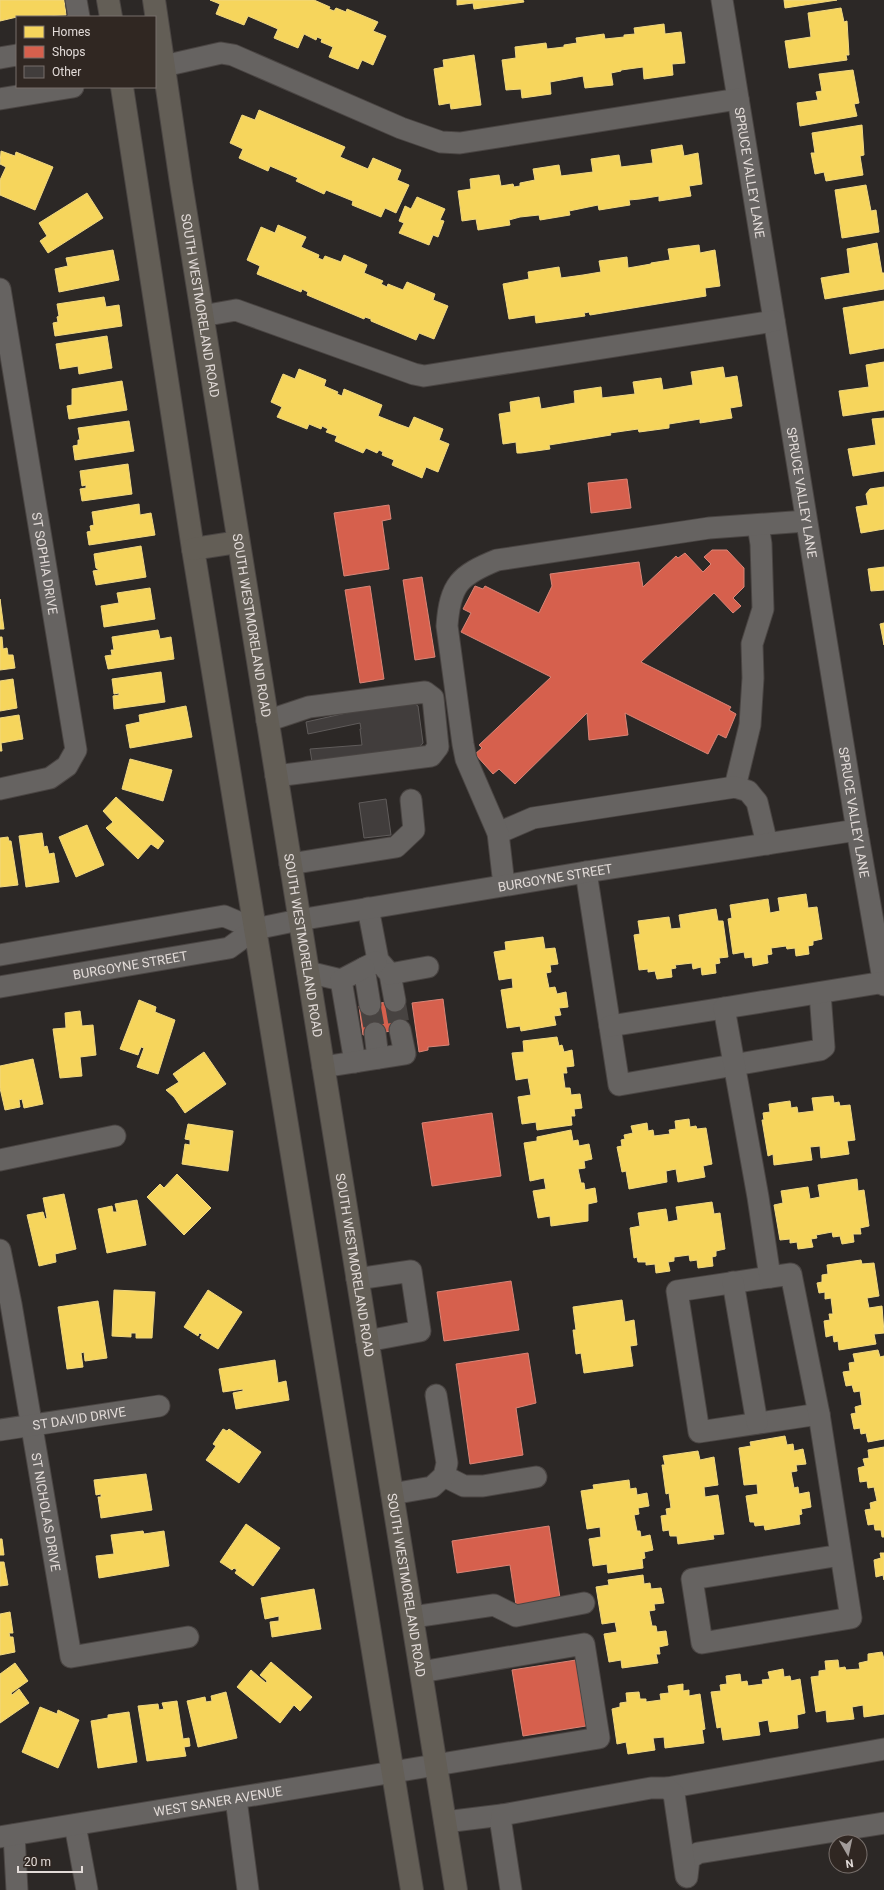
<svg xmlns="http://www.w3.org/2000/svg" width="884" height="1890" viewBox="0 0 884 1890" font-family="Roboto,sans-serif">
  <rect width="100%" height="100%" fill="#2c2826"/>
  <path fill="#f6d55c" stroke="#f0d781" d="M0,0h64l2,15 -49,2 -17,4z
    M210,0h104l16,7 -1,2 5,2 2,-3 10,4 1,-3 31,13 -5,9 13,5 -13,29 -11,-5 -4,9 -29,-12 4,-10 -12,-5 1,-3 -5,-2 -1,3 -12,-6 -6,14 -24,-10 4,-9 -30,-13 -4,9 -28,-11 4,-10z
    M457,0h66l1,2 -50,7 -1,-6 -16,2z
    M784,0h53l-52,8z
    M841,8l3,14 3,-1 2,34h-3l1,5 -58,8 -4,-27 26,-4 -3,-24z
    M664,24l1,10 16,-2 4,31 -13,1 1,11 -29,4 -1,-12 -22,3v1l-10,2 2,12 -28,3 -2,-12 -33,6 1,12 -29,4 -1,-9 -15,1 -4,-30 14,-2 -1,-11 31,-4 1,6 17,-2v-2l13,-2 -1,-5 28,-4 1,5 19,-2v-2l11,-1 -1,-6z
    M474,55l7,50 -30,4 -1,-6 -11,2 -5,-36 10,-2 -1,-7z
    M853,70l6,33 -5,1 3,12 -57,10 -3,-23 21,-3 -2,-8 6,-1 -3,-17z
    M259,110l86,37 -5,10 28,12 5,-11 28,12 -4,10 12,5 -13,28 -11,-5 -4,9 -29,-12 1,-4 -27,-11 -2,4 -28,-13 2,-3 -28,-12 -2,5 -29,-13 4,-9 -13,-6 12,-28 13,5z
    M862,125l2,30 -4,1 3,19 -37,6 -2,-9 -9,2 -4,-21h4l-3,-20z
    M682,145l2,11 14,-3 4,31 -13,2 2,10 -32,5v-5l-19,3 -11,1 1,5 -31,5 -1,-5 -29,6 1,4 -30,5 -1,-5 -19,2 -11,3 1,5 -32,5 -2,-11 -14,2 -4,-30 13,-2 -1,-10 29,-4 2,11 12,-2 1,3 6,-1v-3l15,-3 -2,-11 26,-4 2,11 32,-4 -2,-13 28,-4 2,12 32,-4 -2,-13z
    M1,151l14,5 1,-4 37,15 -18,43 -35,-15v-15l6,-13 -6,-3z
    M866,185l5,26 5,-1 3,22 -37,6 -7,-48z
    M87,193l16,25 -55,35 -8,-12 7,-5 -8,-13z
    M417,197l28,12 -5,11 4,1 -6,16 -5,-2 -4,10 -30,-12 5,-10 -5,-2 6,-15 6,3z
    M278,225l28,12 -5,10 18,8 -1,3 5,2 2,-4 16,6 3,-7 23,10 -3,8 19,8 -2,3 6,3 1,-3 15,6 4,-8 28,12 -2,6 15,6 -14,33 -15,-6 -3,7 -45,-19v-2l-6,-2 -1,2 -57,-24 1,-3 -6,-3 -1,3 -44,-18 3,-8 -13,-6 14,-33 14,6z
    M877,243l5,30h2v16l-59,10 -4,-21 29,-5 -3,-24z
    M699,245l1,8 15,-3 5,36 -15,2 1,8 -116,19 -1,-3 -5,1 1,3 -49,7 -1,-8 -26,4 -6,-35 26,-5 -1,-7 31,-5 2,11 22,-3 18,-3 -2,-11 28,-4 1,11 23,-4v-1l19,-3 -2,-11z
    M113,250l6,30 -60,12 -4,-23 13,-3 -2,-8z
    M104,297l2,10 13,-2 3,21 -67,10 -2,-13 5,-1 -1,-5 2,-1 -2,-12z
    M884,301v47l-34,6 -7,-46z
    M107,336l5,32 -33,6 -1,-8 -18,3 -4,-25z
    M884,362v48l-41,6 -4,-25 30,-4 -3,-22z
    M723,367l2,11 12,-2 5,30 -12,2 2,10 -32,5v-4l-31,5v4l-30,4 -1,-3 -28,4 1,2 -62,10 1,4 -29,4h-4l-1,-11 -13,2 -4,-30 12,-2 -1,-10 29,-5 2,12 34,-6 -1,-12 27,-4 1,11 33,-4 -2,-12 28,-4 2,12 30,-5 -2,-13z
    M299,369l27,11 -2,6 14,6 -1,2 5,2 2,-7 38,16 -4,11 20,8 11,4 5,-11 29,12 -4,11 10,4 -11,28 -12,-5 -4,11 -30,-13 2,-5 -12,-5 1,-3 -4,-2 -2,3 -11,-5 -3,5 -28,-12 2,-5 -11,-4 2,-3 -6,-3 -1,3 -12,-5 -2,5 -30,-12 5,-10 -11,-5 12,-28 12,5z
    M122,381l5,29 -58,9 -2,-13 5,-1v-16z
    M884,418v53l-31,5 -5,-27 28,-4 -4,-26z
    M129,421l5,30 -59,9 -2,-14 5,-1v-5h2l-2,-12z
    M128,464l4,30 -50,7 -2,-12 6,-1v-3l-4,1 -2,-15z
    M884,487v42l-23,4 -5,-26 12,-2 -2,-11 4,-5z
    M139,504l1,11 11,-2 4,22 -66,10 -2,-13 4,-1 -1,-5 4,-1 -2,-13z
    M141,546l5,31 -50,8 -3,-14 6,-1 -3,-2 -2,-14z
    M884,567v23l-13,1 -3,-22z
    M150,588l5,31 -51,8 -3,-21 18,-3 -2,-10z
    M0,599l4,30h-4z
    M884,623v22l-4,-21z
    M158,630l2,9 11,-2 3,22 -66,10 -3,-13 7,-1 -1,-5h3l-2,-13z
    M0,637h2l1,12 4,-1 1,7h5l2,13 -15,2z
    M161,672l4,30 -51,7 -1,-13 6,-1v-2l-5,1 -2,-15z
    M13,679l4,29 -17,3v-30z
    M186,706l6,31 -62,11 -4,-23 14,-3 -1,-7z
    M19,715l4,24 -22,4 1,8h-2v-33z
    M130,759l42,11 -9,31 -41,-12z
    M116,797l48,44 -6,8 -7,-5 -13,15 -32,-31 7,-6 -10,-11z
    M87,825l17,40 -28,12 -17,-40z
    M42,833l2,14 3,-1 2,8 5,-1 5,29 -33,5 -7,-51z
    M8,837l1,4h2l7,44 -18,2v-49z
    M806,894l2,14 9,-1 5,32 -9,2v4l-5,1 1,8 -13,2 -1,-8 -8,1 -1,-3 -15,2 1,6 -5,1 1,8 -15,3 -1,-9 -7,1 -1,-6 -11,2 -5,-35 4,-1 -2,-13 38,-6 2,14 10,-2 -2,-13z
    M716,909l2,12h5l5,36 -9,1 1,5 -5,1 1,9 -14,2 -1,-8 -8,2 -1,-6 -17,2 1,3 -5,1 1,8 -15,2 -2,-8 -7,1v-3l-9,1 -5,-35 6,-1 -2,-13 31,-4 2,12 10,-1 -2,-13z
    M543,937l2,12 10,-1 3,16 -8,1 1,7 -5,1 3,15 6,-1 2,7 9,-2 2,15 -9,1 2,7 -7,1 2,9 -35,6 -1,-5 -13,2 -6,-38 12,-2 -1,-10 -13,2 -5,-28 12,-2 -1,-8z
    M139,1000l17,7 -1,5 20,8 -17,54 -21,-7 7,-19 -3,-1 -3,8 -18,-6z
    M80,1011l2,15 11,-1 3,30 -16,2 2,19 -22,2 -7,-49 13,-1 -1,-15z
    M557,1037l2,9 3,-1 2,7 8,-2 2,16 -8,1 1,6h-4l2,15h5l1,7 9,-1 2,14 -8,1 1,7h-4l1,9 -35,5 -1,-8 -14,2 -4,-27 13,-2 -3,-17 -12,2 -4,-27 12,-1 -1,-11z
    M204,1052l22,32 -41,29 -11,-16 -8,-7 13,-8 -6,-8z
    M33,1059l10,45 -19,4 -2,-9 -3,1 1,7 -15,3 -5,-22v-22z
    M833,1096l1,7 5,-1 1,4 10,-1 5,35 -8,1 2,13 -28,4 -1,-12 -10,1 2,13 -38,5 -1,-11 -5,2 -6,-36h2l-1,-7 7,-1 -1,-8 21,-3 1,7 6,-1 1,6 16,-2 -2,-13z
    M689,1119l1,8 6,-1 1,3 9,-1 6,36 -9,2 2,11 -27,5 -2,-13 -10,2 1,11 -38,7 -3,-18 -4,1 -5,-25 5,-1 -1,-6 4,-1 -1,-4 9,-2 -2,-7 16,-3 1,8 5,-1 1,6 16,-2 -1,-4 7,-1 -1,-8z
    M188,1124l45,7 -5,40 -46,-7 3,-20 5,1v-5l-5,-1z
    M571,1130l2,11 5,-1 1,6 10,-2 3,15 -8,2 1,7 -7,1 3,14h3l1,7 10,-2 2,14 -9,2v17l-37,5 -1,-10 -12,2 -5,-27 13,-2 -2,-11 -14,3 -6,-38 13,-2v-4z
    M177,1174l34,34 -27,27 -37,-38 13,-13 4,4z
    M857,1179l1,12 6,-1 5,36 -9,2 1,6h-8l1,8 -12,2 -2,-8 -7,1 -1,-5 -16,3 1,3 -6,1 2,8 -15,2 -1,-7 -7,1v-4l-10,1 -6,-35 9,-2 -2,-12 27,-4 2,12 10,-2 -2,-12z
    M64,1194l12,55 -21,5 1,8 -17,4 -12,-51 16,-3 2,7 2,-1 -4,-20z
    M137,1200l9,45 -39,8 -9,-44 14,-3 1,6h4l-2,-8z
    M712,1202l2,12 6,-1 5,36 -9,2v5l-4,1 1,9 -15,2 -1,-8 -7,1 -1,-6 -15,2v4l-6,1 2,9 -14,2 -1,-9 -9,1v-3h-8l-1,-5 -3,1 -4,-30 10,-2 -2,-13 28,-4 2,13 10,-2 -2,-13z
    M861,1260l1,4 12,-1 5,33 -12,2 2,10 13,-2 2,27 -10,1 2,10 -37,6 -1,-9 -4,1 -1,-7 -7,2 -2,-16 6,-1 -1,-6h4l-2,-16 -6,1v-7l-6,1 -2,-10 5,-1v-7l6,-1 -1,-9z
    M114,1290l41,2 -3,46h-16v-5h-5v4l-19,-1z
    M208,1290l34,22 -24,37 -18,-11 2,-4 -3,-1 -1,3 -14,-9z
    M622,1300l3,22 9,-2 3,25 -7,1 3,20 -49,7 -3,-20 -5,1 -3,-24h3l-3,-23z
    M98,1301l9,57 -22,3 -1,-9 -3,1 2,14 -16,2 -9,-62z
    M878,1350l2,7 4,-1v83l-16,3 -2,-9 -5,1 -1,-6 -6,1 -3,-15 5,-1 -1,-6 7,-2 -2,-14 -6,1 -2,-7 -6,1 -3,-14 7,-1 -1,-8 6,-1 -2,-8z
    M275,1360l3,23 8,-2 3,19 -53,9 -3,-16 10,-2v-2l-20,3 -4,-23z
    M223,1429l4,2 2,-2 32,23 -22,31 -33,-23 10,-14 -3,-2z
    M785,1436l2,9 6,-1 1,7 9,-2 3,15 -10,1 1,6 -6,1 3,16 4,-1 1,7 10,-2 2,15 -10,2 1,5 -3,1 1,9 -35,6 -1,-5 -9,1 -1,-4h-4l-4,-26 12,-2 -1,-10 -13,1 -5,-37 12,-2 -1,-4z
    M884,1447v90h-2l-1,-7h-6l-1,-6 -6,1 -3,-15 6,-1 -1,-6 7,-2 -3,-14 -6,1 -1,-7 -7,1 -2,-14 7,-2 -2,-7 6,-1 -1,-8z
    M698,1451l2,9 14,-3 4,28 -14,2 1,10 13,-2 6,39 -11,1 1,4 -36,5 -1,-8h-7l-1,-6 -6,1 -2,-15 6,-1 -1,-6 5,-1 -2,-15 -3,1 -4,-29h3l-2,-9z
    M146,1474l6,36 -51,8 -3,-21h3v-3l-5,1 -2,-15z
    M629,1480l1,9 6,-1 1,7 10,-2 2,13 -11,2 1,6 -5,1 3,16h3l1,6 9,-2 3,15 -9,2 1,6 -3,1 1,9 -35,5 -1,-9 -14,2 -4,-27 12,-2 -1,-10 -13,2 -6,-38 13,-2 -1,-4z
    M246,1524l34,24 -27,38 -18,-13 2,-3 -3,-2 -2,2 -12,-8z
    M143,1531l1,3 20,-3 5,35 -70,12 -3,-22 18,-2 -3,-19z
    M0,1539h2l2,16h-4z
    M880,1553h4v27l-1,-5 -7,2 -2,-17 7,-2z
    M0,1562h4l4,23 -8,1z
    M643,1575l1,9 6,-1 1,6 10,-1 3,15 -10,1 1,6 -6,1 3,15h4l1,6 9,-1 2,14 -9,2 1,7h-4l2,9 -36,5 -1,-8 -12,2 -5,-28 13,-2 -2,-10 -13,2 -6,-37 13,-2 -1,-5z
    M314,1589l7,40 -49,8 -2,-15 9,-1v-5l-14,3 -4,-21z
    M10,1612l3,21h-4l1,4h3l2,15 -15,3v-41z
    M882,1652l2,7v55l-20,3 -1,-12 -11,2 2,12 -27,3 -1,-12 -10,2 -5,-35 8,-1v-5l7,-1 -1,-9 13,-1 1,8 6,-1 1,3 14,-1 -1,-6 9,-2v-7z
    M271,1662l41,35 -12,14 -6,-6 -14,18 -43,-36 14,-17 15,13 1,-2 -7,-6z
    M15,1663l13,18 -17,12 1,2 7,-6 10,14 -29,20v-49z
    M783,1669l1,8 6,-1 1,5 9,-2 5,34 -8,2 1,13 -28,4 -2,-12 -10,2 2,13 -37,5 -2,-13 -4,1 -6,-36 10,-1 -1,-6 7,-1 -1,-8 14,-2 1,8 6,-1 1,5 15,-2 -1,-4 8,-1 -2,-7z
    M683,1684v7l6,-1v6l11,-2 5,35 -3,1 2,13 -39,5 -1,-11 -11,1 2,12 -27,4 -2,-12 -9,2 -5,-35 8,-2v-4l7,-1 -1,-9 13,-1 1,7h6v3l15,-2 -1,-6 9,-1 -1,-7z
    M226,1692l11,46 -39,9 -11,-46 18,-4 1,5 6,-1 -1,-5z
    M177,1701l6,38 6,-1 1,8 -6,1 2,9 -39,5 -9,-55 20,-2 1,6 5,-1 -2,-6z
    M40,1707l17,7 1,-4 21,10 -21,48 -36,-16z
    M129,1712l8,50 -39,6 -7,-47 17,-3v-3z"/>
  <path fill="#d6604d" stroke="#da8577" d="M627,479l4,29 -40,5 -3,-30z
    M389,505l2,14 -9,2 7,48 -45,7 -10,-63z
    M712,550h15l17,18v19l-11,11 8,8 -8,7 -19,-20 -73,69 90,45 -2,3 7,4 -10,24 -8,-4 -10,20 -83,-41 3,22 -39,5 -2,-27 -72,71 -16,-15 -6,5 -18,-20 7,-6 -3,-3 72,-68 -90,-45 10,-19 -8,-4 12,-23 8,3 2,-3 54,27 13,-27 -2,-12 89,-12 4,25 33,-31 2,2 7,-5 18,19 8,-8 -7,-7z
    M422,577l13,80 -20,3 -12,-80z
    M370,586l14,93 -24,4 -15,-93z
    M443,999l6,46 -21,2v3l-9,2 -7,-49z
    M402,1000l4,29 -43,6 -4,-29z
    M492,1113l9,63 -69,10 -10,-63z
    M511,1281l8,49 -75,11 -7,-49z
    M528,1353l8,50 -20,5 7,47 -53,9 -14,-100z
    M549,1526l11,72 -44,7 -6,-40 -53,8 -5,-32z
    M576,1660l10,66 -63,10 -11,-66z"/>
  <path fill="#413d3c" stroke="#5f5b5a" d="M412,702l6,4 5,37 -6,7 -105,12 -2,-13 52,-4 -2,-16h1l-1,-6 -52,11 -2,-12 58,-13z
    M386,799l5,36 -27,3 -5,-35z"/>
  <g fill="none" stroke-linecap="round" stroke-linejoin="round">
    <path stroke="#474341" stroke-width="21" stroke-dasharray="21 10" stroke-linecap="butt" d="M395,1001l5,29
      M370,1005l5,28"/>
    <g stroke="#4a4543" stroke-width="23">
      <g id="minor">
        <path d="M76,0l3,17"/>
        <path id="s1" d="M722,0l135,830 27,155"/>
        <path d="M0,58l17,-3"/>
        <path d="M155,68l66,-15 12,2 168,73 40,14 19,1 278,-44"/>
        <path d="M0,99l73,-12"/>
        <path id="s2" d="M0,289l76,461 -9,16 -17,12 -50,11"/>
        <path d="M202,316l34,-6 178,64 10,2 350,-55"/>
        <path d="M267,721l42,-14 116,-15 8,6 5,49 -7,9 -155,20"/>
        <path d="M735,787l15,-62 3,-47 -1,-34 11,-35 -2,-65 -3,-19"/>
        <path d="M498,833l35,-15 202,-31 13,4 9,11 10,42"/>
        <path d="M290,864l106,-17 18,-17 -3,-30"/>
        <path d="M586,872l33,213 201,-35 4,-3 -4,-54"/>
        <path d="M504,885l-6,-52 -32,-74 -3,-15 -16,-118c3,-42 13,-51 50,-66l212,-32 97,-7"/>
        <path d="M368,908l10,52 12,14 5,27"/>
        <path d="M0,955l224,-39 31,13"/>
        <path d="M308,972l33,8"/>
        <path d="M390,974l38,-7"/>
        <path id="s3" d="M0,987l229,-39 26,-19 44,-9 287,-48 271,-42"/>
        <path d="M370,1005l-6,-37 12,-6"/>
        <path d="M610,1026l114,-18"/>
        <path d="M375,1033l3,25"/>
        <path d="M355,1062l-14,-82 23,-12"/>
        <path d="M323,1067l82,-13 -5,-24"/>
        <path d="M0,1160l115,-24"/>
        <path id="s4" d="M0,1250l11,54 60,353 117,-20"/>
        <path d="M770,1277l-93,14 22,141 120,-18"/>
        <path d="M357,1279l54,-8 9,60 -53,10"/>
        <path d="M733,1282l24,141"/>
        <path id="s5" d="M0,1430l159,-24"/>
        <path d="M444,1476l20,10h19l53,-9"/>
        <path d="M392,1494l40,-7 12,-11 3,-13 -11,-68"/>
        <path d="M841,1555l-149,24 10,64 149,-25 -32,-204 -28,-140 -21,3 -12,-80 -34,-189 160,-26"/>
        <path d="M413,1617l81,-12 22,11 68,-13"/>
        <path d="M667,1788l217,-39"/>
        <path d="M236,1799l12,91"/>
        <path d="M445,1822l57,-7"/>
        <path d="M75,1825l12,65"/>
        <path d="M14,1835l3,55"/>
        <path id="s6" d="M0,1837l599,-99 -15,-94 -163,28"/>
        <path d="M687,1877l2,-18 9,-6 186,-30"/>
        <path d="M511,1890l-10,-66 1,-9 149,-27h16l7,6 12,82"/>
      </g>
    </g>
    <g stroke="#4a4543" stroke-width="24">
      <g id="major">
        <path d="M108,0l3,17"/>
        <path id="s7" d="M154,0l27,183 275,1707"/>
        <path d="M122,87l71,462 219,1341"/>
        <path d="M193,549l45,-7"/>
      </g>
    </g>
    <use href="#minor" stroke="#666361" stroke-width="21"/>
    <use href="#major" stroke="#635e56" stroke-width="22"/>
  </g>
  <g text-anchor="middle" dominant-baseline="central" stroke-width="4" stroke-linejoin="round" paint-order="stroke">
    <g font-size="13" fill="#e2dbd8" stroke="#302722">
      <text stroke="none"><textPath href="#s1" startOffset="175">SPRUCE VALLEY LANE</textPath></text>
      <text stroke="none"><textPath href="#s7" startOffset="309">SOUTH WESTMORELAND ROAD</textPath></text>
      <text stroke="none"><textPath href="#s1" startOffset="499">SPRUCE VALLEY LANE</textPath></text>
      <text stroke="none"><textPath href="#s2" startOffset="278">ST SOPHIA DRIVE</textPath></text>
      <text stroke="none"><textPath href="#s7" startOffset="633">SOUTH WESTMORELAND ROAD</textPath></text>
      <text stroke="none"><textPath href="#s1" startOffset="823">SPRUCE VALLEY LANE</textPath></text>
      <text stroke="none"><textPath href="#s3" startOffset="569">BURGOYNE STREET</textPath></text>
      <text stroke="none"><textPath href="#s7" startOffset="957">SOUTH WESTMORELAND ROAD</textPath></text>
      <text stroke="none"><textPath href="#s3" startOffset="132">BURGOYNE STREET</textPath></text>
      <text stroke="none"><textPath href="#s7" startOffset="1281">SOUTH WESTMORELAND ROAD</textPath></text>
      <text stroke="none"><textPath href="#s5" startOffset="80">ST DAVID DRIVE</textPath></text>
      <text stroke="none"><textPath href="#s4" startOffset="266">ST NICHOLAS DRIVE</textPath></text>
      <text stroke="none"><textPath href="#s7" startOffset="1605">SOUTH WESTMORELAND ROAD</textPath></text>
      <text stroke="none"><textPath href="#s6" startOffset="221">WEST SANER AVENUE</textPath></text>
    </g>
  </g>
  <rect x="16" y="16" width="140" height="72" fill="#302722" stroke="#776f6b"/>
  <rect x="24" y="26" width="20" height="12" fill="#f6d55c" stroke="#776f6b"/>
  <text x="52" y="36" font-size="12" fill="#e2dbd8">Homes</text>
  <rect x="24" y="46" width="20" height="12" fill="#d6604d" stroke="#776f6b"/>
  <text x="52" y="56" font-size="12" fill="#e2dbd8">Shops</text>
  <rect x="24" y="66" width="20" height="12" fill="#413d3c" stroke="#776f6b"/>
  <text x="52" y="76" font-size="12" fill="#e2dbd8">Other</text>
  <g transform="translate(848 1854) rotate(171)"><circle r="19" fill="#302722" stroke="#776f6b"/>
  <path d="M0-3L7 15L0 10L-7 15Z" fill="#a29c9a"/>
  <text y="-6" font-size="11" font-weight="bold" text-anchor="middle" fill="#e2dbd8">N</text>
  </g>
  <path d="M18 1866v6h64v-6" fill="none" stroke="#e2dbd8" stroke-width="2"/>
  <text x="24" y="1866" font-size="12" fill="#e2dbd8" stroke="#302722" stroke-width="3" paint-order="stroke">20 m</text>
</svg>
